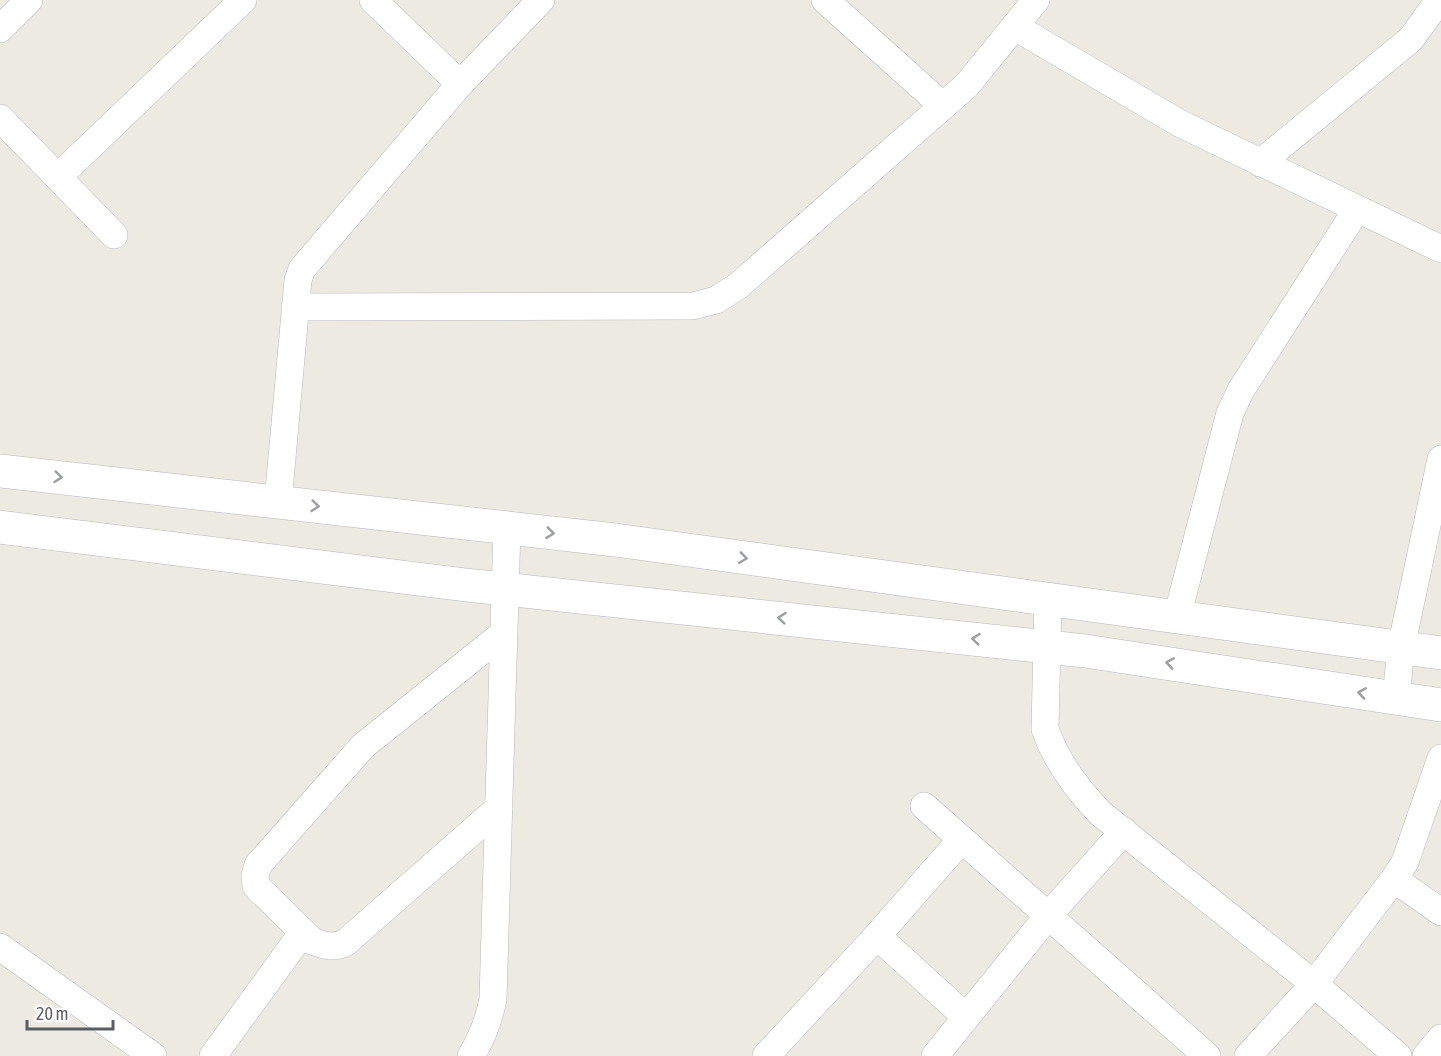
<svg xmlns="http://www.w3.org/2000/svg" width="1441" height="1056" viewBox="0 0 1441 1056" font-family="'Asap Condensed',sans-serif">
  <rect width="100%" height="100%" fill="#edeae2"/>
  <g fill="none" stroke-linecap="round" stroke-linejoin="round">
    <g stroke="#b5b8bc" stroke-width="28">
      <path id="street" d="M373,0l87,84
        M825,0l118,106
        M1015,27l166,97 260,125
        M0,29l29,-29
        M0,118l114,117
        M1260,163l151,-124 28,-39
        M58,177l185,-177
        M295,307l398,-1 23,-6 22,-14 229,-201 69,-85
        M278,502l20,-222 4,-11 158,-185 81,-84
        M1048,599l-3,130c11,32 32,60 55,84l214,171 80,-105 11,-17 36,-104
        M1177,617l53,-204 11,-23 116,-181
        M1396,698l5,-50 40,-189
        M924,806l283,250
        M499,808l-154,135c-12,5 -20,3 -33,-2l-56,-55 -1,-11 3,-10 105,-119 141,-113
        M1394,879l47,33
        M877,936l89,81
        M0,947l153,109
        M213,1056l90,-124
        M471,1056c11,-18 18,-36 22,-57l14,-471
        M766,1056l111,-120 84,-96
        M935,1056l112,-139 77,-86
        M1248,1056l66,-72 84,72
        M1426,1056l15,-18"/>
    </g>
    <g stroke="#b4b7bc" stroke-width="34">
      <path id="secondary" d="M0,471l615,69 826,113
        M0,527l466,58 619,66 356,54"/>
    </g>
    <use href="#street" stroke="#fff" stroke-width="27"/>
    <use href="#secondary" stroke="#fff" stroke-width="33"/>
  </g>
  <defs><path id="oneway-chevron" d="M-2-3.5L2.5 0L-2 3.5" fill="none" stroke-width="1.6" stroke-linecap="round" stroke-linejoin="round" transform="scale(1.5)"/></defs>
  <g stroke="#9c9ea1">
    <use href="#oneway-chevron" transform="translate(58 477) rotate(6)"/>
    <use href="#oneway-chevron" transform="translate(315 506) rotate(6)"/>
    <use href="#oneway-chevron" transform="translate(550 533) rotate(7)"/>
    <use href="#oneway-chevron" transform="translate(743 558) rotate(8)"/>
    <use href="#oneway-chevron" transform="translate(782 618) rotate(-174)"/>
    <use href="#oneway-chevron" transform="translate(976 639) rotate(-174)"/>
    <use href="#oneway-chevron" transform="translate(1170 663) rotate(-171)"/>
    <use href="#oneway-chevron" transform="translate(1362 693) rotate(-171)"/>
  </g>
  <path d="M27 1020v9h86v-9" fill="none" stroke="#5a5e62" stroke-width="3"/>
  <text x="36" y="1020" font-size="18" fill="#5a5e62" stroke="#ffffff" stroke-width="4.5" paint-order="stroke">20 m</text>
</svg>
